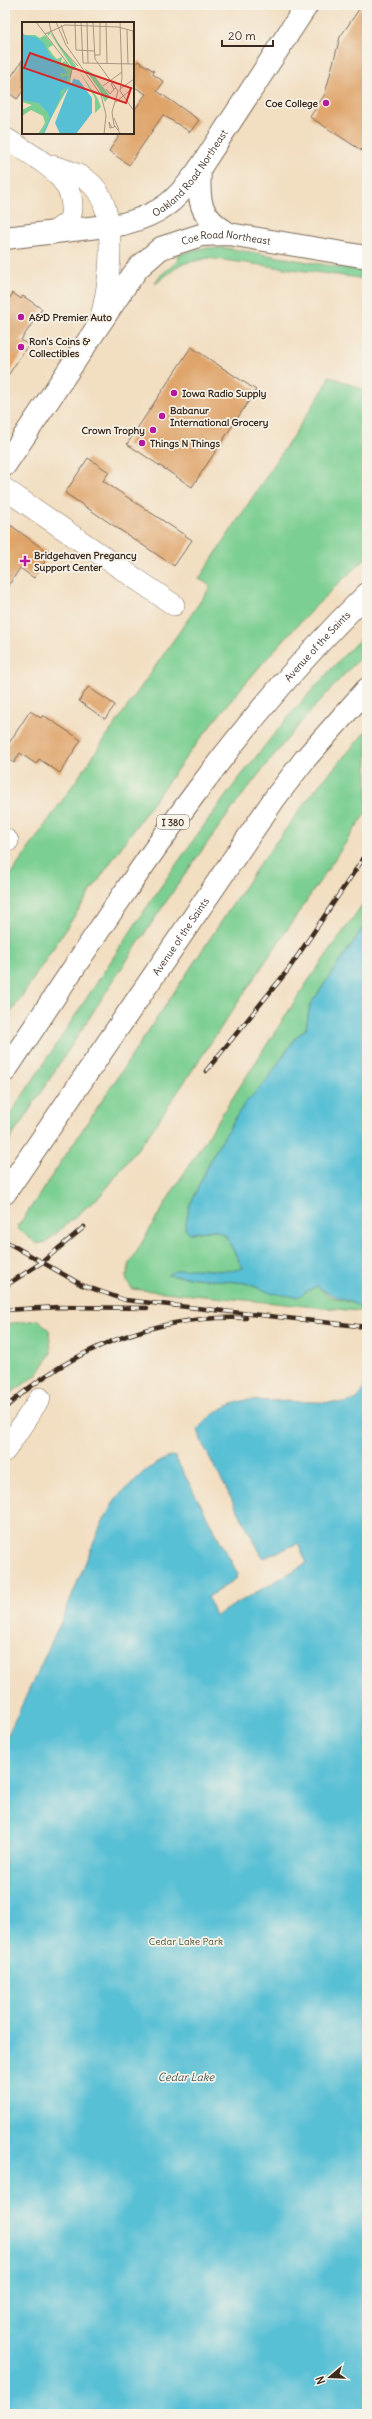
<svg xmlns="http://www.w3.org/2000/svg" width="372" height="2419" viewBox="0 0 372 2419" font-family="Delius,sans-serif">
  <rect width="100%" height="100%" fill="#f7f3e8"/>
  <filter id="ink" filterUnits="userSpaceOnUse"><feTurbulence type="fractalNoise" baseFrequency=".025" numOctaves="2"/><feDisplacementMap in="SourceGraphic" scale="8" xChannelSelector="R" yChannelSelector="G"/><feConvolveMatrix kernelMatrix="1 2 1 2 8 2 1 2 1" color-interpolation-filters="sRGB"/></filter>
  <filter id="wash" filterUnits="userSpaceOnUse"><feTurbulence type="fractalNoise" baseFrequency=".012" numOctaves="4" result="noise"/><feDisplacementMap in="SourceGraphic" scale="16" xChannelSelector="R" yChannelSelector="G"/><feGaussianBlur stdDeviation="0.9" result="paint"/><feColorMatrix in="noise" values="0 0 0 0 0 0 0 0 0 0 0 0 0 0 0 0 0 1.4 0 .05"/><feComposite in="paint" operator="in"/></filter>
  <g filter="url(#wash)">
    <rect width="100%" height="100%" fill="#f2dec1"/>
    <path fill="#7bcf93" stroke="#5b7c58" d="M203,248h23l141,24v7l-159,-21 -27,6 -26,20 6,-9 17,-14 -1,-6z
      M329,376l38,15v166c-147,132 -255,301 -362,465v-139l206,-297 -12,-7 126,-192z
      M367,632v19c-143,143 -250,328 -362,496v-25c113,-168 217,-347 362,-490z
      M367,730v81l-217,322 -48,61 -56,48 -9,2 -20,-16 242,-363 55,-74z
      M367,898v24l-57,83 -4,24 -10,8 -32,47 -20,20 -31,51 -24,52 1,26 25,-3 10,5 18,33 -12,4 -31,-3 -32,6 78,8 25,10 46,-7 12,10 30,9 8,7 -235,-23 -6,-11 4,-15 40,-68 136,-211z
      M39,1320l10,10 2,23 -14,22 -32,22v-73z"/>
    <path fill="#58c0d5" stroke="#4a757a" d="M367,922v388c-16,-10 -35,-12 -50,-24l-20,11 -26,-4 -25,-10 -79,-8c23,-14 53,2 76,-7l-18,-33 -10,-5 -25,3 -5,-4 4,-22 24,-52 31,-51 20,-20 32,-47 10,-8 4,-24z
      M367,1369v1045h-362v-673l56,-119 40,-97 15,-27 30,-28 24,-14 5,1 63,117 -2,5 -28,18 7,19 92,-53 -9,-20 -34,15 -2,-2 -60,-113 -4,-14c12,-15 30,-26 49,-29l98,3c23,-5 17,-16 22,-34z"/>
    <g id="blocks">
      <path fill="#dfa46a" d="M362,5h5v149l-57,-37 15,-23 15,-57z
        M23,59v32l-6,8 -12,-9v-4z
        M138,61l16,10 -1,3 11,8 -7,9 42,29 -9,12 -27,-17 -34,50 -20,-14 12,-18h12v-21l13,-18 -13,-8v-18z
        M13,293l8,6 2,-3 19,13 -21,31 7,5 -23,35v-75z
        M191,347l65,43 -64,97 -65,-43z
        M88,458l21,14 -6,9 89,59 -18,26 -109,-73z
        M5,521l45,33 -16,24 -14,-10 -15,23z
        M88,687l27,18 -10,14 -26,-18z
        M30,711l11,7 2,-3 38,25 -21,33 -21,-14 -3,5 -16,-11 -6,10 -9,-6v-8z"/>
    </g>
  </g>
  <g filter="url(#ink)">
    <use href="#blocks" fill-opacity="0" stroke="#7b6957" stroke-width="1"/>
    <g fill="none" stroke-linecap="round" stroke-linejoin="round">
      <g stroke="#7b6957" stroke-width="22">
        <path id="minor" d="M5,138c28,18 80,42 64,83l-18,13
          M46,164c14,4 30,8 42,17 33,24 22,108 11,142
          M5,489l169,116
          M5,839l3,2
          M5,1451l35,-53"/>
      </g>
      <g stroke="#7b6957" stroke-width="24">
        <g id="major">
          <path d="M200,168c-2,34 -1,48 29,66"/>
          <path id="s1" d="M5,238l118,-14c39,-10 54,-24 77,-56l107,-163"/>
          <path id="s2" d="M5,465l120,-179 13,-18 23,-20 40,-13 28,-1 138,23"/>
        </g>
      </g>
      <g stroke="#7b6957" stroke-width="24">
        <g id="highway">
          <path id="s3" d="M5,1071c112,-167 217,-336 362,-477"/>
          <path id="s4" d="M5,1193l270,-395 30,-39 62,-70"/>
        </g>
      </g>
      <use href="#minor" stroke="#fff" stroke-width="21"/>
      <use href="#major" stroke="#fff" stroke-width="22"/>
      <use href="#highway" stroke="#fff" stroke-width="22"/>
      <g stroke="#3b2a1e" stroke-width="4.5">
        <path id="rail" d="M206,1071l82,-101 79,-117
          M5,1241l77,44 43,15 242,27
          M5,1286l36,-23 43,-36
          M5,1310l53,-3 89,1
          M5,1408c65,-59 152,-94 241,-90"/>
      </g>
      <use href="#rail" stroke="#f7f3e8" stroke-width="3" stroke-dasharray="9" stroke-linecap="butt"/>
    </g>
  </g>
  <g fill="#b5179e" stroke="#f7f3e8" stroke-width="1.5">
    <circle cx="326" cy="103" r="4"/>
    <circle cx="21" cy="317" r="4"/>
    <circle cx="21" cy="347" r="4"/>
    <circle cx="174" cy="393" r="4"/>
    <circle cx="162" cy="416" r="4"/>
    <circle cx="153" cy="430" r="4"/>
    <circle cx="142" cy="443" r="4"/>
    <path d="M23 555h4v4h4v4h-4v4h-4v-4h-4v-4h4z"/>
  </g>
  <g text-anchor="middle" dominant-baseline="central" stroke-width="3.5" stroke-linejoin="round" paint-order="stroke">
    <rect fill="#f7f3e8" stroke="#73665b" stroke-width="1" x="157" y="815" width="32" height="14" rx="3"/>
    <g font-size="9" font-weight="bold" fill="#3b2a1e">
      <text x="173" y="822">I 380</text>
    </g>
    <g font-size="10" font-weight="bold" fill="#3b2a1e" stroke="#f7f3e8" text-anchor="start">
      <text x="318" y="103" text-anchor="end">Coe College</text>
      <text x="29" y="317">A&amp;D Premier Auto</text>
      <text x="29" y="341">Ron's Coins &amp;<tspan x="29" dy="12">Collectibles</tspan></text>
      <text x="182" y="393">Iowa Radio Supply</text>
      <text x="170" y="410">Babanur<tspan x="170" dy="12">International Grocery</tspan></text>
      <text x="145" y="430" text-anchor="end">Crown Trophy</text>
      <text x="150" y="443">Things N Things</text>
      <text x="34" y="555">Bridgehaven Pregancy<tspan x="34" dy="12">Support Center</tspan></text>
    </g>
    <g font-size="10" fill="#3b2a1e" stroke="#f7f3e8">
      <text stroke="none"><textPath href="#s1" startOffset="206">Oakland Road Northeast</textPath></text>
      <text stroke="none"><textPath href="#s2" startOffset="335">Coe Road Northeast</textPath></text>
      <text stroke="none"><textPath href="#s3" startOffset="528">Avenue of the Saints</textPath></text>
      <text stroke="none"><textPath href="#s4" startOffset="311">Avenue of the Saints</textPath></text>
    </g>
    <g font-size="10" fill="#4b533b" stroke="#f7f3e8">
      <text x="186" y="1941">Cedar Lake Park</text>
    </g>
    <g font-size="11" font-style="italic" fill="#445755" stroke="#f7f3e8">
      <text x="186" y="2077">Cedar Lake</text>
    </g>
  </g>
  <g transform="translate(22 22)">
    <rect width="112" height="112" fill="#f2dec1"/>
    <path d="M0,10l3,3h10l5,3 5,-3 8,10 -5,3 5,7 4,4 5,-2 -1,6 4,-2 8,8 -23,-36 -1,3 -2,-3 3,-1 26,34 -1,4h-3l-2,14 -28,50h-4l7,-11 -2,-7 -12,-6 -9,6v-6l10,-5 -10,-3zM62,46l9,6 17,22 -5,6 -6,-13zM57,49l19,28 3,8 -6,6v-15z" fill="#7bcf93"/>
    <path d="M0,13l14,2 7,5 7,13 16,16 1,3 -7,-1 1,5 7,-3 -1,7 4,2 4,-8 -1,3 5,1 13,18v15l-16,21h-16l-5,-11 14,-36 -8,11 6,-12 -7,6 1,4 -17,38h-2l8,-16 -2,-5 -9,-10 -17,-3z" fill="#58c0d5"/>
    <path fill="none" stroke="#a99680" stroke-width="1" d="M14,0l36,47 -2,9M27,0l2,9 9,16 18,19M34,0l10,23 35,50 5,20 -2,19M53,0l1,28 18,1M59,0l2,41 51,1 -1,-33M65,0l1,41M71,0l2,37 23,32 -6,21 2,13 7,9M84,0l1,41M98,0l2,56 -2,13 14,20M39,3l7,19M105,8l1,34M23,12l20,-9 53,2 15,4M72,33h6v-33M93,59l-4,3 3,5 2,-1M81,64l19,-14M84,67l4,5 4,-5M98,67l14,-10M94,80l18,-15M92,96l5,12M90,106l-3,-6 1,6 4,-1 1,-1"/>
    <path fill="#d62828" fill-opacity="0.15" stroke="#d62828" stroke-width="2" d="M8,31l101,35 -5,15 -102,-35z"/>
    <rect width="112" height="112" fill="none" stroke="#3b2a1e" stroke-width="2"/>
  </g>
  <rect width="372" height="2419" fill="none" stroke="#f7f3e8" stroke-width="20"/>
  <g transform="translate(330 2377) rotate(251)" stroke="#f7f3e8" stroke-width="3" paint-order="stroke">
  <path d="M0-3L7 15L0 10L-7 15Z" fill="#3b2a1e"/>
  <text y="-6" font-size="11" font-weight="bold" text-anchor="middle" fill="#3b2a1e">N</text>
  </g>
  <path d="M222 40v6h51v-6" fill="none" stroke="#3b2a1e" stroke-width="2"/>
  <text x="228" y="40" font-size="12" fill="#3b2a1e" stroke="#f7f3e8" stroke-width="3" paint-order="stroke">20 m</text>
</svg>
